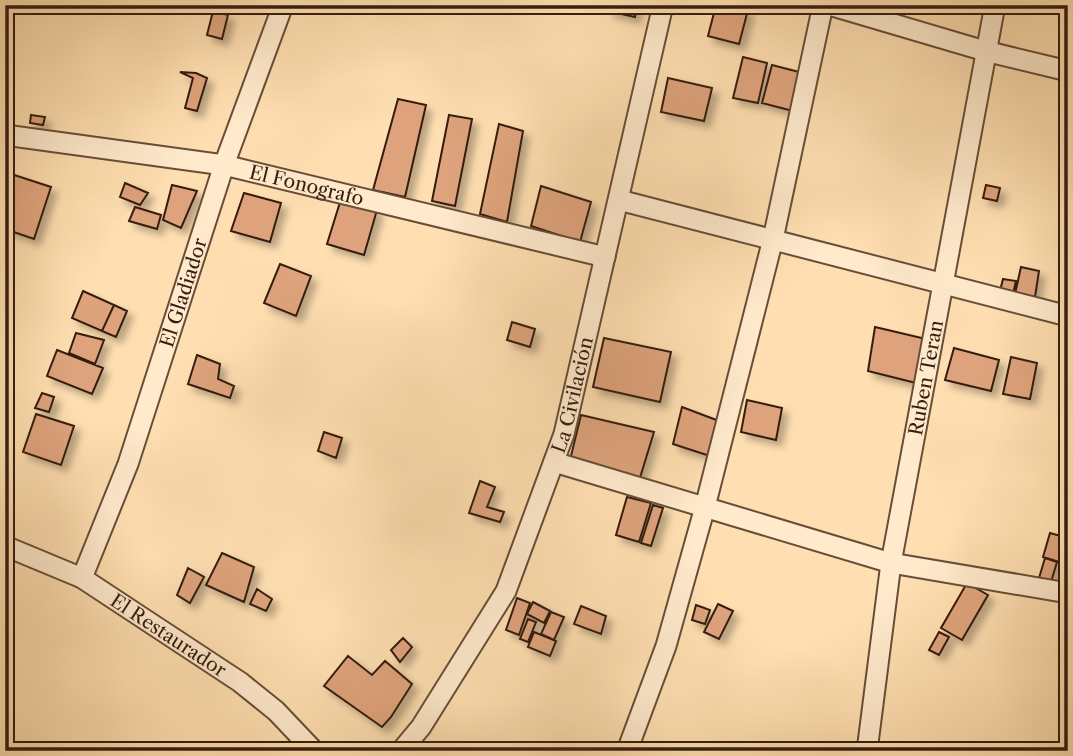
<svg xmlns="http://www.w3.org/2000/svg" width="1073" height="756" viewBox="0 0 1073 756" font-family="'Libre Caslon Text',serif">
  <defs>
    <filter id="shadow"><feDropShadow dx="6" dy="6" stdDeviation="3.5" flood-color="#0004"/></filter>
  </defs>
  <rect width="100%" height="100%" fill="#ffdfb1"/>
  <filter id="stains"><feTurbulence type="fractalNoise" baseFrequency=".00286" numOctaves="4"/><feColorMatrix values="0 0 0 0 .2 0 0 0 0 .09 0 0 0 0 .02 0 0 0 .5 -.17"/></filter>
  <radialGradient id="worn" r=".72"><stop offset=".6" stop-color="#630" stop-opacity="0"/><stop offset="1" stop-color="#630" stop-opacity=".3"/></radialGradient>
  <path fill="#dea37c" stroke="#341d10" stroke-width="2" filter="url(#shadow)" d="M610,5h27l-2,12 -27,-6z
    M716,5h14l18,5 -9,34 -31,-8z
    M213,11l15,4 -6,24 -15,-4z
    M743,57l24,6 -9,40 -25,-5z
    M772,65l31,8 -10,38 -31,-8z
    M180,72l16,1 11,5 -10,33 -12,-3 8,-30z
    M668,78l44,10 -8,33 -43,-9z
    M398,99l28,6 -21,92 -32,-7z
    M31,115l14,2 -2,8 -13,-2z
    M449,115l23,4 -17,87 -23,-5z
    M499,124l24,7 -16,91 -27,-8z
    M5,172l46,15 -17,52 -29,-10z
    M125,183l23,10 -8,12 -20,-8z
    M172,185l25,6 -16,37 -18,-8z
    M986,185l14,3 -3,13 -14,-3z
    M541,186l50,16 -11,40 -49,-16z
    M244,193l37,10 -11,39 -39,-11z
    M341,199l36,11 -13,45 -37,-11z
    M135,207l26,8 -4,14 -28,-8z
    M280,264l31,12 -15,40 -32,-13z
    M1021,267l18,4 -4,26 -20,-3z
    M1003,279l13,2 -3,13 -13,-3z
    M83,291l31,14 -12,26 -30,-13z
    M114,305l13,6 -11,26 -14,-6z
    M512,322l23,7 -5,18 -23,-7z
    M875,327l51,12 -6,45 -52,-13z
    M76,333l28,7 -9,24 -26,-11z
    M604,338l67,14 -11,50 -67,-15z
    M954,348l45,12 -8,31 -46,-11z
    M57,350l46,18 -11,26 -45,-18z
    M197,355l23,9 -2,15 16,7 -4,12 -42,-14z
    M1011,357l26,6 -7,36 -27,-5z
    M42,393l12,4 -5,15 -14,-4z
    M747,400l35,8 -6,32 -35,-8z
    M682,407l37,14 -6,36 -40,-13z
    M36,414l38,12 -13,39 -38,-13z
    M581,415l73,17 -15,49 -69,-21z
    M324,432l18,6 -6,20 -18,-7z
    M480,481l15,6 -8,20 17,5 -4,10 -31,-9z
    M627,497l24,6 -12,39 -23,-7z
    M653,505l10,3 -12,38 -10,-3z
    M1050,533l18,5 -2,26 -23,-7z
    M222,553l32,14 -10,35 -38,-17z
    M1045,558l12,4 -6,20 -12,-4z
    M188,568l16,9 -14,26 -13,-8z
    M967,583l21,12 -26,45 -21,-12z
    M257,589l15,10 -6,12 -16,-7z
    M517,598l13,5 -11,32 -13,-5z
    M533,602l17,9 -6,12 -17,-9z
    M718,604l15,7 -14,28 -15,-7z
    M696,605l14,5 -5,14 -13,-4z
    M581,606l25,10 -5,18 -27,-10z
    M551,612l13,5 -10,23 -13,-6z
    M528,619l8,3 -8,20 -8,-3z
    M534,632l22,9 -6,15 -22,-9z
    M939,632l10,5 -10,18 -10,-5z
    M403,638l9,9 -12,15 -9,-12z
    M348,656l24,19 13,-14 27,23 -21,33 -9,10 -58,-41z"/>
  <g fill="none" stroke-linecap="round" stroke-linejoin="round">
    <g stroke="#674e38" stroke-width="23">
      <g id="minor">
        <path d="M829,5l156,46 83,20"/>
        <path id="s1" d="M5,135l219,30 381,92"/>
        <path d="M619,200l449,116"/>
        <path d="M554,462l337,101 177,30"/>
        <path id="s2" d="M5,546l77,32 158,104 36,29 38,40"/>
        <path id="s3" d="M82,578l46,-114 96,-299 59,-160"/>
        <path id="s4" d="M401,751l20,-24 85,-136 58,-157 99,-429"/>
        <path d="M627,751l39,-105 39,-139 68,-268 50,-234"/>
        <path id="s5" d="M867,751l24,-188 104,-558"/>
      </g>
    </g>
    <use href="#minor" stroke="#ffeacc" stroke-width="19"/>
  </g>
  <g text-anchor="middle" dominant-baseline="central" stroke-width="5" stroke-linejoin="round" paint-order="stroke">
    <g font-size="19" fill="#341d10" stroke="#ffeacc">
      <text stroke="none"><textPath href="#s1" startOffset="306">El Fonografo</textPath></text>
      <text stroke="none"><textPath href="#s3" startOffset="303">El Gladiador</textPath></text>
      <text stroke="none"><textPath href="#s5" startOffset="378">Ruben Teran</textPath></text>
      <text stroke="none"><textPath href="#s4" startOffset="399">La Civilación</textPath></text>
      <text stroke="none"><textPath href="#s2" startOffset="187">El Restaurador</textPath></text>
    </g>
  </g>
  <rect width="1073" height="756" fill="none" stroke="#ffdfb1" stroke-width="28"/>
  <rect x="7" y="7" width="1059" height="742" fill="none" stroke="#341d10" stroke-width="3.5"/>
  <rect x="14" y="14" width="1045" height="728" fill="none" stroke="#341d10" stroke-width="2"/>
  <rect width="100%" height="100%" filter="url(#stains)"/>
  <rect width="100%" height="100%" fill="url(#worn)"/>
</svg>
